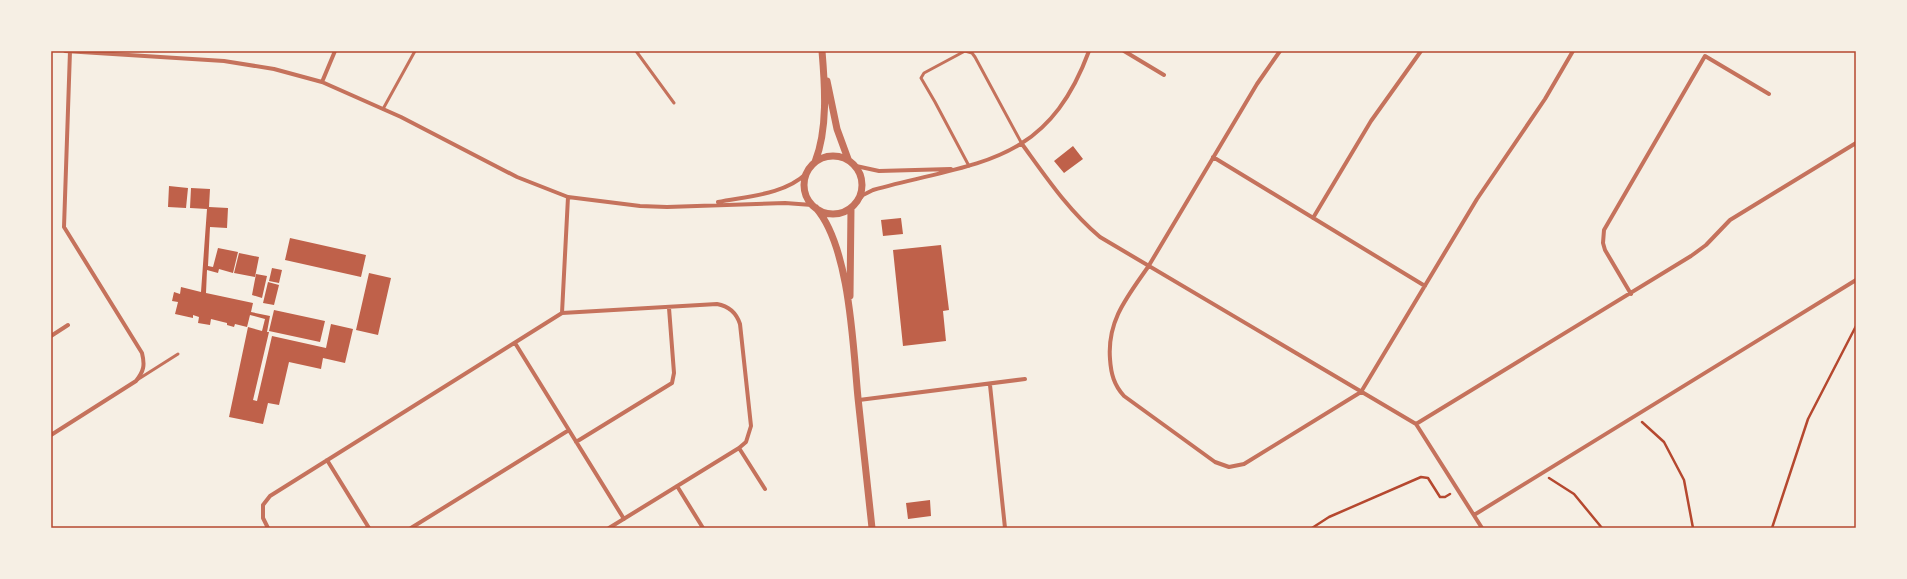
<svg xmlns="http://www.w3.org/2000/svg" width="1907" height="579" viewBox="0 0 1907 579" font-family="'Asap Condensed',sans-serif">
  <rect width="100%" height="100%" fill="#f6efe4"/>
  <path fill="#bf614a" d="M1073,146l10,13 -19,14 -10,-12z
    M169,186l19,2 -2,20 -18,-1z
    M191,188l19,1 -1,18 19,1 -1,20 -17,-1 -2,39 5,1 5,-19 20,4 -5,21 -14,-4 -1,4 -11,-3 -1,23 47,10 -2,9 19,4 -3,16h2l-16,68 4,1 15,-65 54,12 5,-24 22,5 -8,34 -22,-5 -2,11 -32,-7 -10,43 -11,-2 -5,21 -34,-7 19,-90 14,4 3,-12 -15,-4 -3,12 -12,-3 -1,3 -7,-2v-2l-16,-4 -1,6 -12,-2 1,-6 -6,-2v3l-18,-4 3,-12 -6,-1 2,-9 6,2 1,-7 20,5 6,-83 -17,-1z
    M901,218l2,16 -20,2 -2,-16z
    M290,238l76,17 -5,22 -76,-17z
    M941,245l8,65 -6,1 3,30 -43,5 -10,-96z
    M239,253l20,4 -4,20 -21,-4z
    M272,268l10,2 -3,13 -10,-2z
    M369,273l22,5 -13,57 -22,-5z
    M256,274l11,2 -5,22 -10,-3z
    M268,282l11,3 -5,20 -11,-2z
    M274,310l51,11 -5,21 -51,-11z
    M930,500l1,16 -23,3 -2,-16z"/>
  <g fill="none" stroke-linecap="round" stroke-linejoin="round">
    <path stroke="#b5482f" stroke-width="2.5" d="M1642,422l22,20 20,38 9,48
      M1549,478l25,16 28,34
      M1312,528l17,-11 92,-40 7,1 12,19h5l5,-3
      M1772,528l36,-109 48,-93"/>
    <path stroke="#c5725c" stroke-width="3" d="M636,51l38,52
      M383,109l32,-58
      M969,166l-34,-64 -14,-24 3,-5 41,-22 7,2 3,4 47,87
      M137,380l41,-26"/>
    <path stroke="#c5725c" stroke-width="4" d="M65,51l159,10 50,8 48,13 79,35 116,60 51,20 72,9 27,1 118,-4 27,2
      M1124,51l40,24
      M1280,51l-23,33 -109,183c-21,30 -41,54 -38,92 1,15 4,26 14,37l91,66 14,5 15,-3 117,-72 116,-193 68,-100 28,-48
      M322,82l13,-31
      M1022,144c24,33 46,66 78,93l316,187 66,104
      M1213,157l212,129
      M856,166l23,5 72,-2
      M858,201l5,-6 10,-5c103,-29 173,-23 216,-139
      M718,202c30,-6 66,-7 89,-29
      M1313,218l58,-97 50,-70
      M1631,294l-26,-44 -2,-7 1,-13 101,-174 64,38
      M562,313l155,-9c12,2 19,8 23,20l11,102 -5,16 -7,6 -130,80
      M51,336l17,-11
      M515,343l109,176
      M990,385l15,143
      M859,400l166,-21
      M1416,424l275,-168 15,-11 24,-25 126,-77
      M51,435l85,-54c8,-10 9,-16 6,-28l-78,-126 6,-176
      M576,442l96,-59 2,-10 -5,-65
      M739,448l26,41
      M327,460l42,68
      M677,486l26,42
      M1474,515l382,-235
      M268,528l-5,-10v-13l7,-9 292,-183 6,-116
      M411,528l158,-98"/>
    <path stroke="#c5725c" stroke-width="7" d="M827,81l10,48 11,30
      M804 185a29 29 0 1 1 58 0a29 29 0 1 1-58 0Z
      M815,162c13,-33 10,-76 7,-111
      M816,208c34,39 37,139 42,190 5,43 9,87 14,130
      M850,296l1,-88"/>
  </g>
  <rect width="1907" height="579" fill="none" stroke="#f6efe4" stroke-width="104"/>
  <rect x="52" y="52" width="1803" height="475" fill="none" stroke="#b5482f" stroke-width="1.5"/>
</svg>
